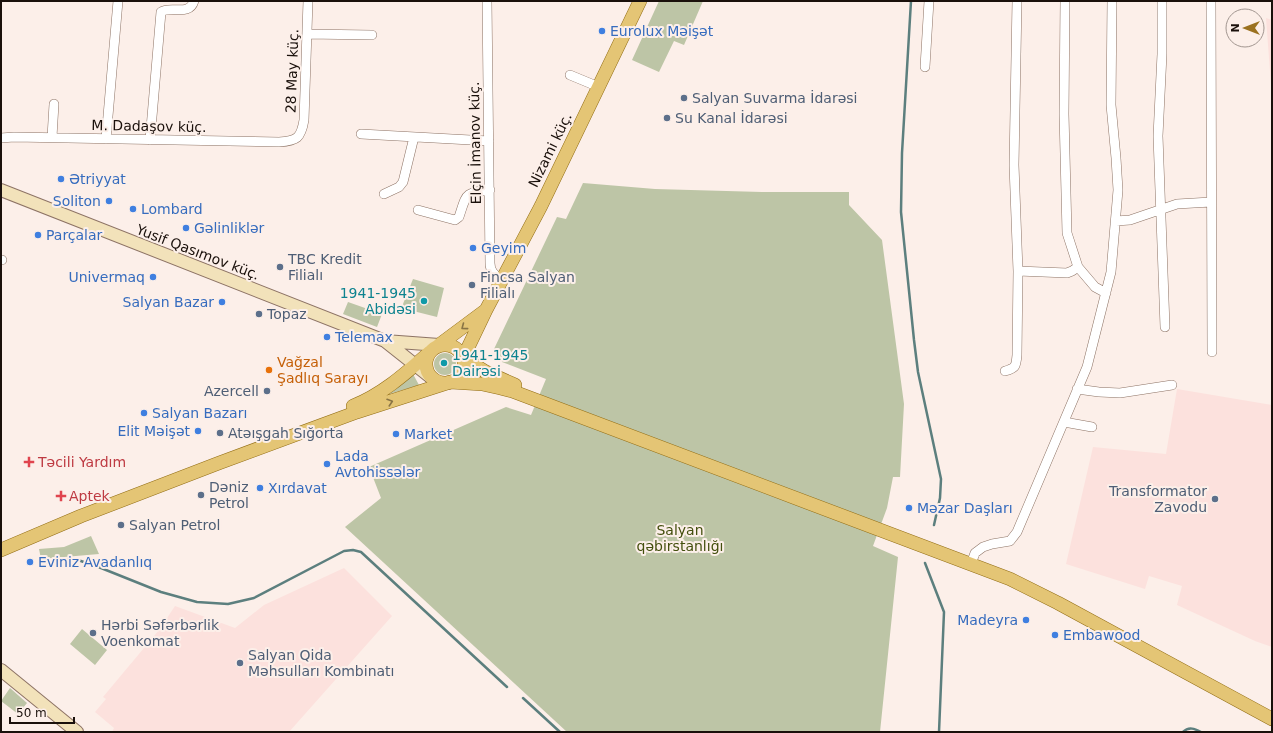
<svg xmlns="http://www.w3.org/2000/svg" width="1273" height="733" viewBox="0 0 1273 733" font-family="'DejaVu Sans',sans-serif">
  <rect width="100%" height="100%" fill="#fcefe9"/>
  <path fill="#fce1dd" d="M1266,18l6,2v78z
    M1177,389l95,16v242l-17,-6 -78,-36 5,-19 -33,-10 -4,13 -79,-25 27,-117 73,7z
    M344,568l48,48 -103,116h-177l2,-4 -19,-16 11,-13 -3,-2 56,-67 16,-24 60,22 29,-23z"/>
  <path fill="#bdc5a6" d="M659,1h44l-19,44 -10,-4 -15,31 -27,-12z
    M583,183l72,6 107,3h87v13l33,35 22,164 -4,73h-7l-6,31 -14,38 25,11 -18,175h-313l-222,-205 36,-29 -12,-31 137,-60 25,8 15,-36 -44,-17 -2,-7 -6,-6 63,-132 9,2z
    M413,279l31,9 -7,29 -32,-8 -2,-5z
    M348,302l34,12 -5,13 -34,-13z
    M434 364a11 11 0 1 1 22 0a11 11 0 1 1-22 0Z
    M413,374l6,11 -30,9z
    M91,536l8,18 -58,5 -2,-10 25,-2z
    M82,629l25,21 -12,15 -25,-21z
    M10,688l17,15 -9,11 -17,-13z"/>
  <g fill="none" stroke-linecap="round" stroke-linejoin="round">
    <path stroke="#5c7f7e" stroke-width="2.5" d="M911,1l-9,152 -1,59 13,128 4,32 23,107 -1,19 -6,27
      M44,563l20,-3h14l23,8 60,24 36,10 31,2 26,-6 90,-47 9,-1 8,2 146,135
      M925,563l19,49 -5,120
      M523,698l37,34
      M1183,732c6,-6 12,-3 18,0"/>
    <g stroke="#8d7365" stroke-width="10">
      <path id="street" d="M487,1l3,262c0,9 5,12 12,17
        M1065,1l-1,113 3,119 11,34 17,20 11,6
        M1162,1v53l-4,82 7,191
        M1211,1l1,351
        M307,34l65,1
        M925,67l4,-66
        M570,75l29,12
        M361,134l128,7
        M52,137l2,-33
        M1,138l13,-1 265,5c18,-1 22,-4 25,-22l4,-119
        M106,139l12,-138
        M150,140l11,-128c10,-7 28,5 33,-11
        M384,194l15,-7 4,-5 11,-45
        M418,210l37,10 4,-3c8,-24 5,-24 31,-27
        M1116,221l14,-1 47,-16 34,-2
        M1,260h1
        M1018,271l49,2 5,-2 6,-4
        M1005,371c11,-3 11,-5 12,-16l1,-84 -4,-106 3,-164
        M1077,389l22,3 21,1 52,-8
        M1064,422l28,5
        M971,564l4,-11 8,-6 9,-3 18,-3 7,-9 70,-165 24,-95 7,-82 -2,-32 -5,-53 1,-104"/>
    </g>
    <g stroke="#8d7365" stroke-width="14">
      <path id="secondary" d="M1,190l384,151
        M433,379l-48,-38 54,4
        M1,670l76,62"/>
    </g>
    <g stroke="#926d14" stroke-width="14">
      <path id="primary" d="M486,310l55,-104 99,-205
        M439,345l47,-35 -23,48 23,14 29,13
        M426 364a19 19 0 1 1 38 0a19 19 0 1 1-38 0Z
        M353,406c30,-12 53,-33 77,-54
        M1,550l80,-34 138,-53 138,-51 93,-30 32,2 18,4 12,3 498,188 48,24 214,116"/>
    </g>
    <use href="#street" stroke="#fff" stroke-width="9"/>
    <use href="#secondary" stroke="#f2e2ba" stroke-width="12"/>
    <use href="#primary" stroke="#e4c575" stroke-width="13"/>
  </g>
  <defs><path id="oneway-chevron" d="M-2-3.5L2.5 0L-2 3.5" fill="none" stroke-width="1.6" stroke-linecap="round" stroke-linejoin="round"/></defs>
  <g stroke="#897445">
    <use href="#oneway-chevron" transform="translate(464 327) rotate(143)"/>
    <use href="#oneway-chevron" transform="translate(390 402) rotate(-18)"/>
  </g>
  <g fill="#3f7fe0" stroke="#fcefe9" stroke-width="1.5">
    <circle cx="602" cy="31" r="4"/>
    <circle cx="61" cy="179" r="4"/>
    <circle cx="109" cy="201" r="4"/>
    <circle cx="133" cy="209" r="4"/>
    <circle cx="186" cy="228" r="4"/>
    <circle cx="38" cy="235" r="4"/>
    <circle cx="473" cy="248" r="4"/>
    <circle cx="153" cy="277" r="4"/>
    <circle cx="222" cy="302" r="4"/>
    <circle cx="327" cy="337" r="4"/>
    <circle cx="144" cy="413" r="4"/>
    <circle cx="198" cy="431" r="4"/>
    <circle cx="396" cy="434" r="4"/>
    <circle cx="327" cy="464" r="4"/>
    <circle cx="260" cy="488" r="4"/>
    <circle cx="909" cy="508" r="4"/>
    <circle cx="30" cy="562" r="4"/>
    <circle cx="1026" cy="620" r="4"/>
    <circle cx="1055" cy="635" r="4"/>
  </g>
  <g fill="#5c6f8a" stroke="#fcefe9" stroke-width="1.5">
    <circle cx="684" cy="98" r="4"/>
    <circle cx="667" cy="118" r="4"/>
    <circle cx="280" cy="267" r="4"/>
    <circle cx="472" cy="285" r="4"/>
    <circle cx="259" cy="314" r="4"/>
    <circle cx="267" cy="391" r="4"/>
    <circle cx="220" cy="433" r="4"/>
    <circle cx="201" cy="495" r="4"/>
    <circle cx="1215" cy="499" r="4"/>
    <circle cx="121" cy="525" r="4"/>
    <circle cx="93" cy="633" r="4"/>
    <circle cx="240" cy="663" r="4"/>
  </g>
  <g fill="#0f9aa8" stroke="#fcefe9" stroke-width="1.5">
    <circle cx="424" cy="301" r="4"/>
    <circle cx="444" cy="363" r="4"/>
  </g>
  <circle fill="#e8710a" stroke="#fcefe9" stroke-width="1.5" cx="269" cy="370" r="4"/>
  <g fill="#e0444e" stroke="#fcefe9" stroke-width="1.5">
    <path d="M27 456h4v4h4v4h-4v4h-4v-4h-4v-4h4z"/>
    <path d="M59 490h4v4h4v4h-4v4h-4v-4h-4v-4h4z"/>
  </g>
  <g text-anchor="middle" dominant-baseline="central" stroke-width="4" stroke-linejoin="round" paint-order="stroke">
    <g font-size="14" fill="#366cbe" stroke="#fcefe9" text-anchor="start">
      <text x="610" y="31">Eurolux Məişət</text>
      <text x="69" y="179">Ətriyyat</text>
      <text x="101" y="201" text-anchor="end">Soliton</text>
      <text x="141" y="209">Lombard</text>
      <text x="194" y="228">Gəlinliklər</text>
      <text x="46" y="235">Parçalar</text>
      <text x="481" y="248">Geyim</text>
      <text x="145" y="277" text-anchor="end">Univermaq</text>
      <text x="214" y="302" text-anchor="end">Salyan Bazar</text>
      <text x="335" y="337">Telemax</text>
      <text x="152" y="413">Salyan Bazarı</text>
      <text x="190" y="431" text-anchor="end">Elit Məişət</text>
      <text x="404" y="434">Market</text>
      <text x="335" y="456">Lada<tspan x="335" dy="16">Avtohissələr</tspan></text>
      <text x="268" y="488">Xırdavat</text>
      <text x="917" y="508">Məzar Daşları</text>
      <text x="38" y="562">Eviniz Avadanlıq</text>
      <text x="1018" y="620" text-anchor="end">Madeyra</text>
      <text x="1063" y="635">Embawood</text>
    </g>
    <g font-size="14" fill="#1a100b" stroke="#fcefe9">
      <text transform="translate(292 71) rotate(-88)">28 May küç.</text>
      <text transform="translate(149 126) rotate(1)">M. Dadaşov küç.</text>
      <text transform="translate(475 143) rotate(-91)">Elçin İmanov küç.</text>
      <text transform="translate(550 150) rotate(-64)">Nizami küç.</text>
      <text transform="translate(198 252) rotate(21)">Yusif Qasımov küç.</text>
    </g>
    <g font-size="14" fill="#4e5e75" stroke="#fcefe9" text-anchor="start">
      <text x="692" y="98">Salyan Suvarma İdarəsi</text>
      <text x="675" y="118">Su Kanal İdarəsi</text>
      <text x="288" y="259">TBC Kredit<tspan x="288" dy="16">Filialı</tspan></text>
      <text x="480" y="277">Fincsa Salyan<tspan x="480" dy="16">Filialı</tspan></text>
      <text x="267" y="314">Topaz</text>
      <text x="259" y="391" text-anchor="end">Azercell</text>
      <text x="228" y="433">Atəışgah Sığorta</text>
      <text x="209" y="487">Dəniz<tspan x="209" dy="16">Petrol</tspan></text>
      <text x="1207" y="491" text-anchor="end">Transformator<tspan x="1207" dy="16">Zavodu</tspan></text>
      <text x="129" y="525">Salyan Petrol</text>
      <text x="101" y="625">Hərbi Səfərbərlik<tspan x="101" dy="16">Voenkomat</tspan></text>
      <text x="248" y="655">Salyan Qida<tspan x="248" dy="16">Məhsulları Kombinatı</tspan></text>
    </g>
    <g font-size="14" fill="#0d838f" stroke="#fcefe9" text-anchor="end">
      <text x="416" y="293">1941-1945<tspan x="416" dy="16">Abidəsi</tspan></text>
      <text x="452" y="355" text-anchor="start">1941-1945<tspan x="452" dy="16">Dairəsi</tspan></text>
    </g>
    <g font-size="14" fill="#c56008" stroke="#fcefe9" text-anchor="start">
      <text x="277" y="362">Vağzal<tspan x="277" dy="16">Şadlıq Sarayı</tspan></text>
    </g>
    <g font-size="14" fill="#be3a42" stroke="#fcefe9" text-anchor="start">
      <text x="38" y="462">Təcili Yardım</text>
      <text x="69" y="496">Aptek</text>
    </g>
    <g font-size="14" fill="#434f0d" stroke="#fcefe9">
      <text x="680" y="530">Salyan<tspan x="680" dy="16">qəbirstanlığı</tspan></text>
    </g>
  </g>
  <rect width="1273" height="733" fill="none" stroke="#1a100b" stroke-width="4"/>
  <g transform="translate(1245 28) rotate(270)"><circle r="19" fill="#fcefe9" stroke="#a29690"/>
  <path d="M0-3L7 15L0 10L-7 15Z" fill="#9b711f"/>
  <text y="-6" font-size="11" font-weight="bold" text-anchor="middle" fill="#1a100b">N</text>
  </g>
  <path d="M10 717v6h64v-6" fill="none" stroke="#1a100b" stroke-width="2"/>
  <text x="16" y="717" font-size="12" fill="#1a100b" stroke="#fcefe9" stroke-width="3" paint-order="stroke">50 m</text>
</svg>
